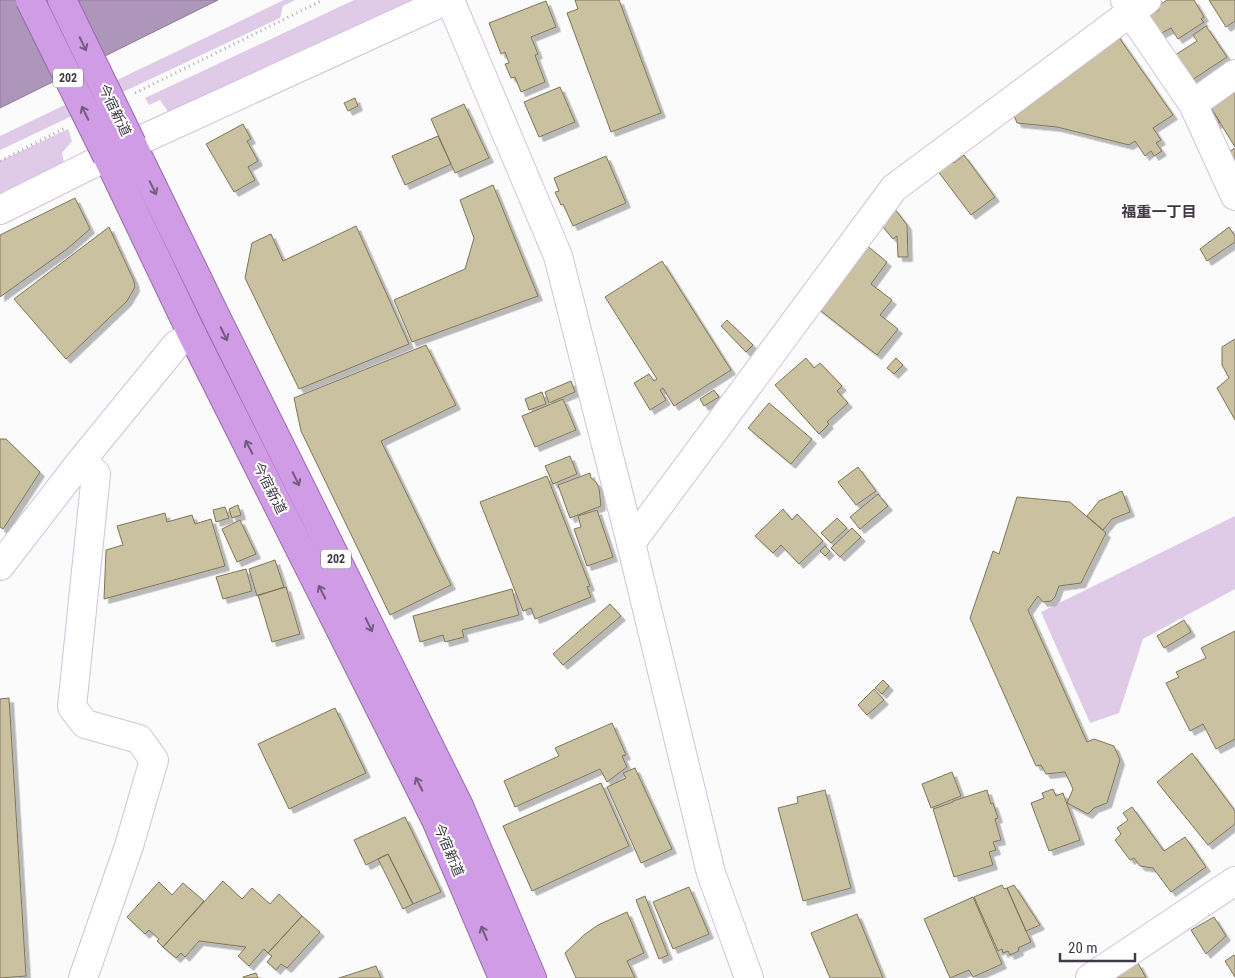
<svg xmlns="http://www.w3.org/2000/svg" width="1235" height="978" viewBox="0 0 1235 978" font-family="'Roboto Condensed','Noto Sans JP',sans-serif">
  <defs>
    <filter id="shadow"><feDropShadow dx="4.5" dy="4.5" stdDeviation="0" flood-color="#0004"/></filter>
  </defs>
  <rect width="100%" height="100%" fill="#fbfbfb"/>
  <path fill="#dfcae8" d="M284,0h11l-12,6 -3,12 -280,132v-14z
    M354,0h61l-247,112 -8,-12 -11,5 -4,-7z
    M68,129l4,12 -10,12 3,15 -65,31v-38z
    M1235,516v73l-92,50 -24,74 -29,10 -49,-111z"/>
  <path fill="#ae95ba" stroke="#8d7997" d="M0,0h218l-218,108z"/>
  <path fill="#cac1a0" stroke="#7e7556" filter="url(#shadow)" d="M575,0h44l42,113 -50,19 -44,-119 11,-4z
    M1167,0h27l10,17 -3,2 3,3 -26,17 -7,-11 -13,7 -12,-18 13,-7 -1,-4z
    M1209,0h26v21l-9,6z
    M546,1l10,26 -25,10 7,17 -3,1 10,27 -24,10 -6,-15 -4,1 -6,-14 4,-1 -4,-11 -4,2 -12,-31z
    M1206,26l21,31 -38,25 -17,-25 25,-16 -4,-6z
    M1113,29l60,86 -20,13 8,12 -5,3 6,8 -8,5 -3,-5 -6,5 -10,-15 -6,4 -72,-18 -40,-4 -4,-10z
    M1235,86v61l-27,-44z
    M560,87l15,35 -36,15 -15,-35z
    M355,98l3,8 -10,5 -4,-8z
    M464,104l25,54 -34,15 -24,-54z
    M1213,112l7,10 -7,4 -6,-10z
    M243,124l8,15 -4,2 11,20 -10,6 7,13 -21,12 -28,-48z
    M438,136l13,28 -46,21 -13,-29z
    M1235,148v19l-8,-14z
    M964,155l31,42 -24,18 -34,-45 14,-11 3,4z
    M606,156l20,47 -53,23 -10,-22 -2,1 -6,-13 4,-1 -5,-13z
    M493,185l45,111 -126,46 -18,-42 71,-31 9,-31 -14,-38z
    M75,198l15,31 -23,20 -67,48v-62z
    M894,208l13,17 1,32h-10l-1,-21 -4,3 -15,-18z
    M356,226l53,118 -110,45 -54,-111 7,-35 19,-9 12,27z
    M109,227l25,54 1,6 -8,14 -61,58 -52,-60z
    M1229,227l6,9v6l-28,19 -7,-12z
    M865,244l22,18 -16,22 21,16 -12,15 18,14 -21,26 -61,-48z
    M662,261l69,109 -57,36 -11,-18 -3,2 6,10 -16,10 -16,-27 15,-9 5,7 3,-2 -52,-82z
    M727,320l26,25 -7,7 -25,-26z
    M1235,339v81l-18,-32 12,-10 -7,-13v-18z
    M426,345l30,60 -75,36 70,144 -61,30 -89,-184 -7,-33z
    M806,358l8,10 6,-5 22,23 -5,5 11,12 -21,19 2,2 -10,10 -44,-49z
    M896,358l7,7 -9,9 -7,-6z
    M571,381l4,11 -26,11 -4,-11z
    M714,390l5,7 -15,9 -4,-7z
    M542,392l4,12 -17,6 -4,-11z
    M563,399l13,31 -41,17 -13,-31z
    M769,403l43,36 -21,25 -43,-36z
    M0,439h6l34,33 -37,57 -3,-2z
    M570,456l7,18 -24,10 -8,-18z
    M858,467l18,24 -20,14 -18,-23z
    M590,473l1,5 5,4 3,6 2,18 -31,12 -12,-33z
    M547,476l43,110 -3,1 4,10 -56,22 -4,-11 -8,3 -43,-109z
    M1122,491l8,21 -18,7 -9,11 -16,-14 12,-15z
    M878,494l10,12 -28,23 -10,-12z
    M1017,497l53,5 36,31 -25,50 -22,3 -4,11 -4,4 -8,1 -5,-6 -10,14 59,132 7,-3 20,7 6,14 -13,43 -13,5 -6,6 -21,-11 6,-14 -8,-17 -19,2 -5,-9 -5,1 -66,-148 23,-67 6,3z
    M238,505l3,10 -9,3 -3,-9z
    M225,507l4,11 -13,4 -3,-12z
    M783,509l9,11 5,-6 26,27 -24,23 -18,-19 -8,8 -18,-17z
    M597,510l16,47 -26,9 -13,-37 7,-2 -3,-11z
    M165,513l2,9 25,-7 3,9 16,-5 14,47 -121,33 2,-49 17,-5 -6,-19z
    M837,518l10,10 -16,15 -10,-10z
    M240,520l16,34 -19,8 -15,-33z
    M852,528l9,9 -21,20 -9,-9z
    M825,546l5,5 -5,5 -5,-5z
    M275,560l9,27 -27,9 -8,-27z
    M246,569l6,22 -29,8 -7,-22z
    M286,587l14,47 -28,8 -14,-47z
    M512,589l7,26 -57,15 2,7 -19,5 -2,-7 -23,7 -7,-26z
    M610,604l11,12 -58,49 -10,-11z
    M1184,620l7,12 -27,16 -7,-12z
    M1235,631v108l-19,10 -13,-25 -13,7 -24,-48 13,-6 -3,-5 30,-14 -5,-10z
    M883,680l6,6 -7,8 -7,-6z
    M874,689l10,11 -17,15 -9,-10z
    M9,698l17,278 -26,2v-279z
    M335,708l31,65 -77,36 -31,-65z
    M612,723l14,32 -4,1 5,11 -20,15 -7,-13 -85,38 -11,-26 55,-25 -4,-8z
    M1192,753l43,58v13l-27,21 -51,-63z
    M635,768l37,81 -31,14 -34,-76 19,-9 -3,-5z
    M952,772l9,24 -30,12 -9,-24z
    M601,783l28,63 -97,45 -29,-65z
    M1053,789l3,7 7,-3 17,47 -31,11 -18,-48 13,-5 -2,-5z
    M825,790l26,98 -48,13 -25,-93 20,-5 -1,-6z
    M987,790l4,14 2,-1 5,15 -3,1 6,21 -8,2 3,8 -7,2 4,13 -39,12 -21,-68 20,-7v-1z
    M1132,807l32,44 21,-14 21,30 -35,25 -18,-24 -13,-2 -6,-8 -4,2 -15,-20 6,-6 -4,-6 11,-8 -5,-7z
    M405,817l36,75 -28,12 -25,-50 -22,11 -12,-25z
    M388,854l25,50 -10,5 -25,-50z
    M223,881l19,18 10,-11 18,16 9,-10 23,22 -34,37 -4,-4 -15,17 -11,-10 8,-9 -47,-6 -14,16 -4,-4 -5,5 -13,-11z
    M159,882l13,13 11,-12 21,18 -41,46 -6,-6 2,-2 -10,-9 -4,4 -18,-17z
    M1002,885l2,4 3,-1 24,54 -13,6 1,3 -9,4 -2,-4 -5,2 -1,-4 -4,2 -24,-54z
    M1014,885l26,40 -14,6 -19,-43z
    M689,887l20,47 -36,15 -20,-47z
    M645,896l23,59 -9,4 -23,-59z
    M973,897l29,67 -29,13 -4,-7 -19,8 -26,-59z
    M627,912l17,41 -17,8 8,17h-59l-11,-25 19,-18 14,-10z
    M857,914l26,64h-53l-19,-45z
    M302,916l18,16 -33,36 -6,-4 -5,6 -9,-8 5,-6 -4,-3z
    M1214,917l12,19 -20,18 -15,-24z
    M1234,955l1,1v21l-10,-16z
    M1138,963l8,15h-33z
    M376,966l5,12h-42z
    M256,973l2,5h-15v-1z"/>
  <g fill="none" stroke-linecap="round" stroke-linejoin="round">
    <g stroke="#d3c0dd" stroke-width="30">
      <path id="minor" d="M1125,0l5,12 63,92 42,92
        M1193,104l42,-30
        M82,460l14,14 -24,233 13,17 54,15 15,21 -25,86 -46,132
        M631,543l263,-355 253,-188
        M0,566l82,-106 94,-115 16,-11"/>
    </g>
    <g stroke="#d3c0dd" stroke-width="30">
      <path id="tertiary" d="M450,0l108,256 73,287 80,330 38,105
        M0,210l132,-66 315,-144"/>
    </g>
    <g stroke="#d3c0dd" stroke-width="30">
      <path id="secondary" d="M1090,978l145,-97"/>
    </g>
    <g stroke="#966aaa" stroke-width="30">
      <path id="trunk" d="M132,144l86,177 241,485 73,172
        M107,156l85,178 244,486 67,158"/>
    </g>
    <path stroke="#adaaaf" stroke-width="3" stroke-dasharray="1 4" stroke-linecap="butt" d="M135,93l188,-93
      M0,161l65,-33"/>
    <use href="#minor" stroke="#fff" stroke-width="28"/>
    <use href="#tertiary" stroke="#fff" stroke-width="28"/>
    <use href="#secondary" stroke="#fff" stroke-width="28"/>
    <use href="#trunk" stroke="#d09ce6" stroke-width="28"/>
    <g stroke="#966aaa" stroke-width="30" stroke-linecap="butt">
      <path id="trunk-bridge" d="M30,0l77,156
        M62,0l70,144"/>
    </g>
    <use href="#trunk-bridge" stroke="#d09ce6" stroke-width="28"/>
  </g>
  <defs><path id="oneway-shaft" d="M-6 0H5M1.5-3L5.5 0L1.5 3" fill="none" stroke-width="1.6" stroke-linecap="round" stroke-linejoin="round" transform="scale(1.25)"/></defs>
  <g stroke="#735c7d">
    <use href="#oneway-shaft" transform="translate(83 44) rotate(64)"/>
    <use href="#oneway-shaft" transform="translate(85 113) rotate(-116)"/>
    <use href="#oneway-shaft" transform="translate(153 188) rotate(64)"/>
    <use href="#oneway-shaft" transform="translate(224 334) rotate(64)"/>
    <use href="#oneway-shaft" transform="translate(249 447) rotate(-117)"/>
    <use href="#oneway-shaft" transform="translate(296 479) rotate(64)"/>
    <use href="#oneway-shaft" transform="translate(322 592) rotate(-117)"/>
    <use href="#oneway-shaft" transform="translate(369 625) rotate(64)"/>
    <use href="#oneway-shaft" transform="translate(419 784) rotate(-117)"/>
    <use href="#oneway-shaft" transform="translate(484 933) rotate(-113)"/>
  </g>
  <g text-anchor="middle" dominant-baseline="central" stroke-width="4" stroke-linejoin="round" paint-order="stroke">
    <g fill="#fff" stroke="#7a747d" stroke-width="1">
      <rect x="53" y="68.5" width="30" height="19" rx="4"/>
      <rect x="321" y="549.5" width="30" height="19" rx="4"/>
    </g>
    <g font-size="12" font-weight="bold" fill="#413945">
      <text x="68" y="78">202</text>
      <text x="336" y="559">202</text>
    </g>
    <g font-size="14" fill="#413945" stroke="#fff">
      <text transform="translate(115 110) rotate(64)">今宿新道</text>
      <text transform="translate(270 488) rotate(63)">今宿新道</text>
      <text transform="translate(449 850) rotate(67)">今宿新道</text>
    </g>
    <g font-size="15" font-weight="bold" fill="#413945" stroke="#fff">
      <text x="1159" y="212">福重一丁目</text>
    </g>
  </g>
  <path d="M1060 953v8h75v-8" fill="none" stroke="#413945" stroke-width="2.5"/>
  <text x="1068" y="953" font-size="15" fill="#413945" stroke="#ffffff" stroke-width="4" paint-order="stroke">20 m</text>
</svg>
